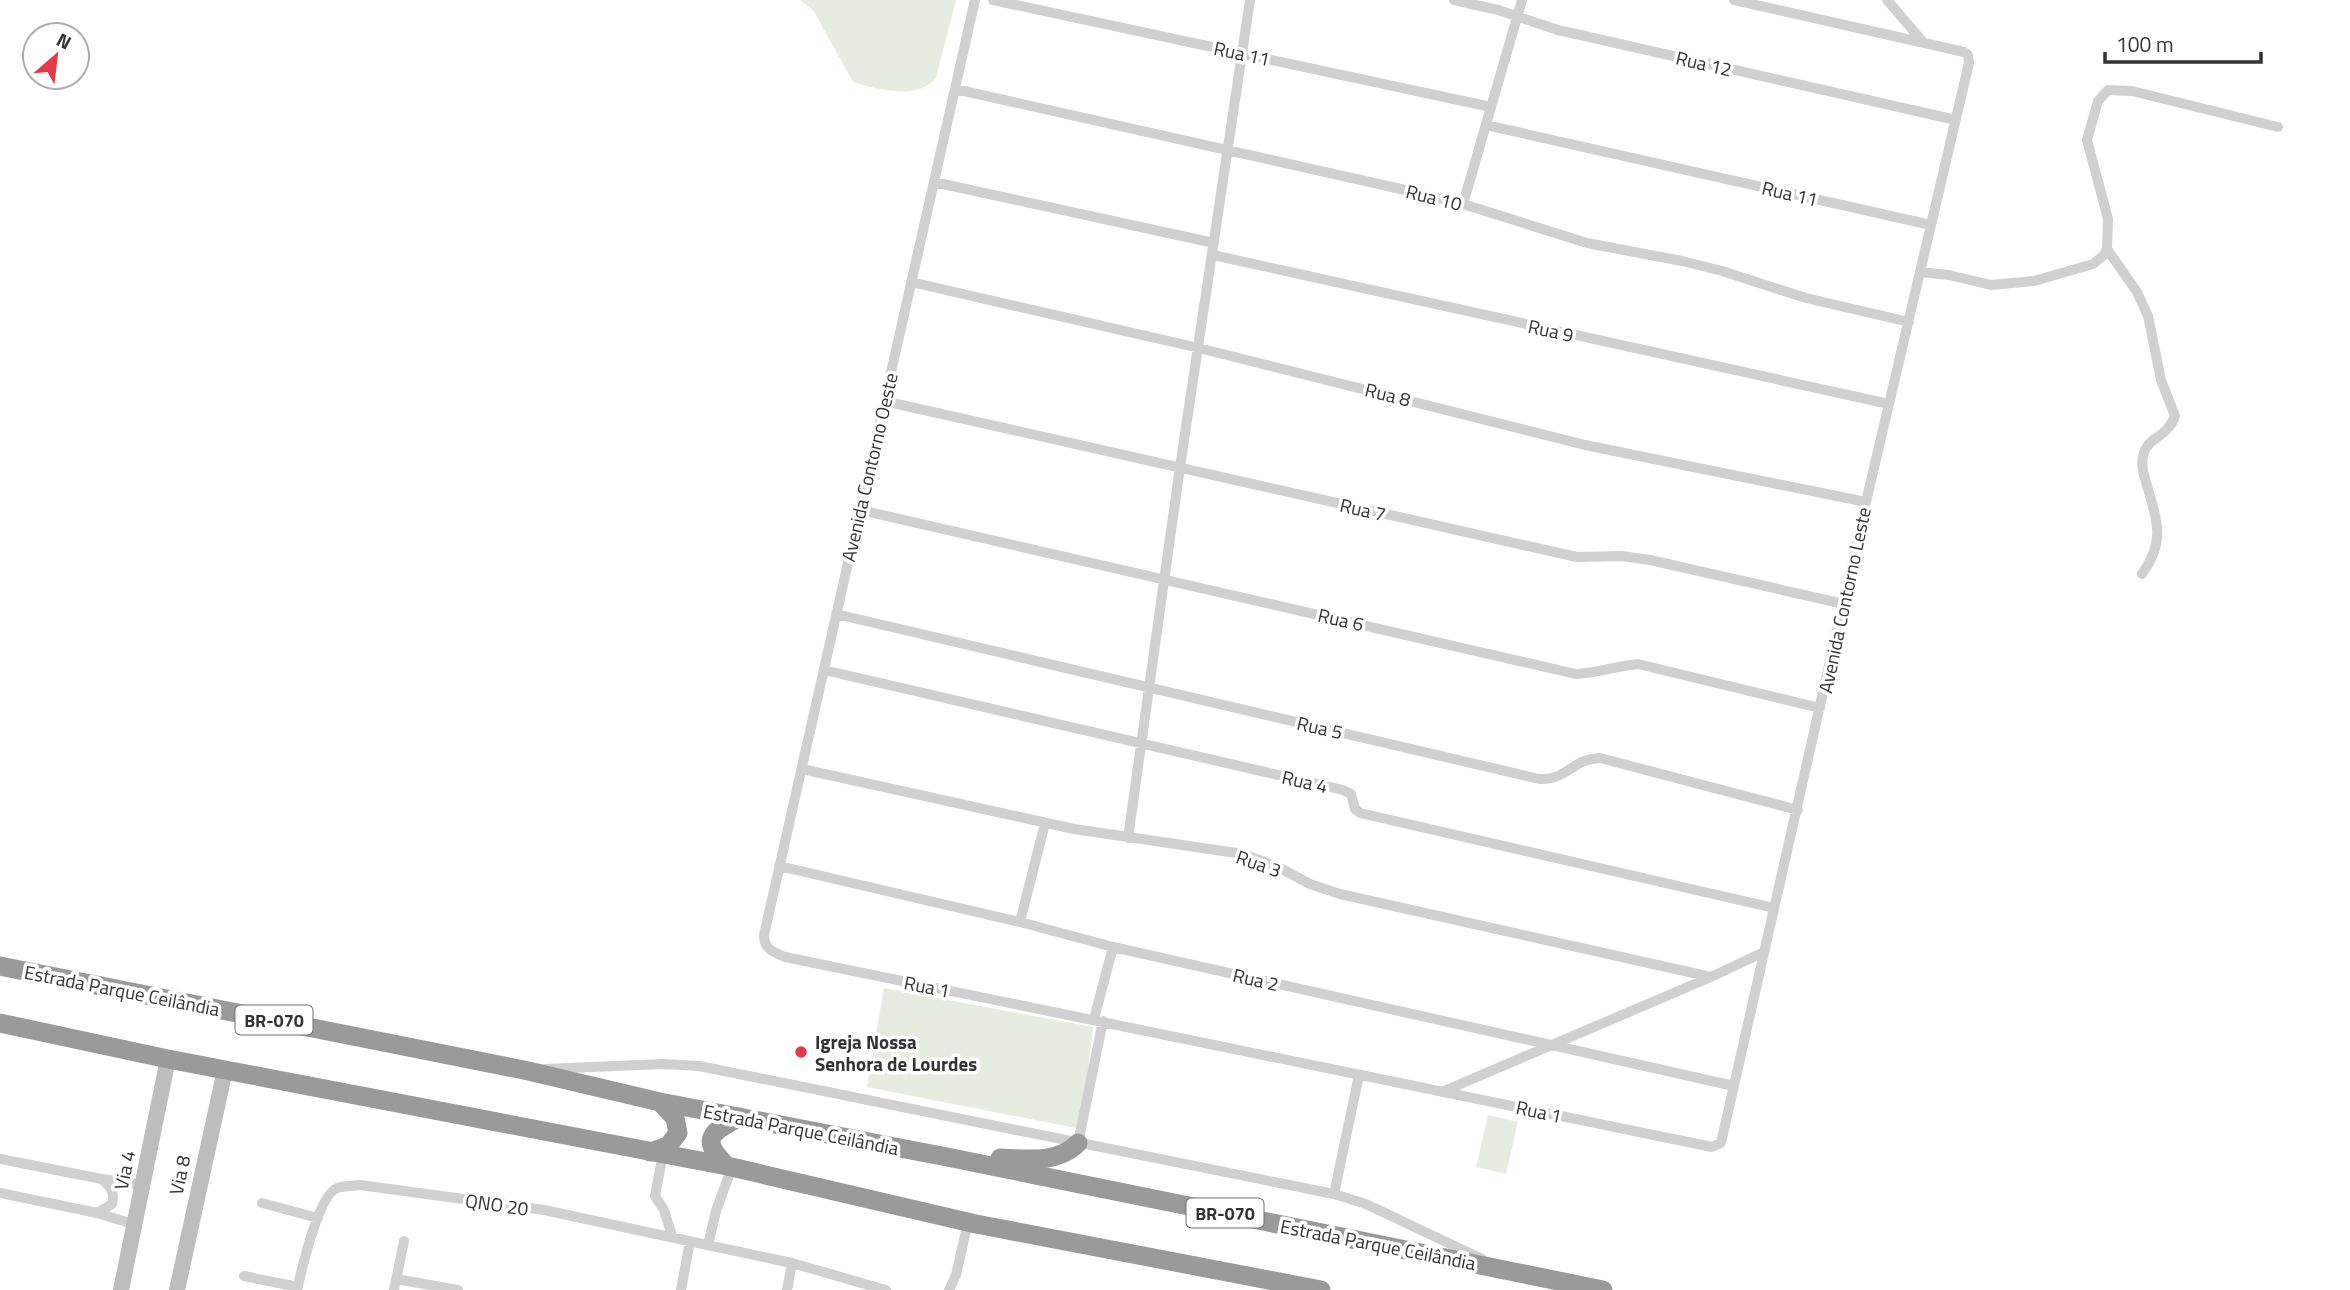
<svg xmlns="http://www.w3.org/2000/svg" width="2350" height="1290" viewBox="0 0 2350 1290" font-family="'Titillium Web',sans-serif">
  <rect width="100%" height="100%" fill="#fff"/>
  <path fill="#e6ecdf" d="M800,0h156l-20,78c-19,23 -59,11 -83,4l-40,-72z
    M884,988l209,39 -12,102 -214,-42z
    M1488,1115l30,7 -12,52 -30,-7z"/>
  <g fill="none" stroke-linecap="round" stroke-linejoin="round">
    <path stroke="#d0d0d0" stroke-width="10" d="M975,0l-211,935c0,14 9,17 21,22l927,190 9,-4 145,-641 103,-439 -1,-8 -4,-3 -230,-52
      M993,0l498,107
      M1454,0l44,10 60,20 398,90
      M1887,0l36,42
      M955,89l459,103 49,12 124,39 95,18 40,10 84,27 103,24
      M1486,125l445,100
      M934,182l280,61
      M1463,204l59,-204
      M2107,249l30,43 11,24 13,64 14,36c-8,23 -28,20 -32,40 -2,9 0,17 3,26 10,37 21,57 -4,92
      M1213,255l676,149
      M1920,272l29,3 42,10 43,-4 59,-17 11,-9 3,-6 1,-30 -21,-79 11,-39 10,-11 24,1 146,36
      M911,282l288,66 386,97 281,57
      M884,401l693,156 45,-1 28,4 194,44
      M860,510l716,164c22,-1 40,-8 62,-10l182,44
      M836,614l703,165c30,1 32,-20 61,-21l198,52
      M824,670l519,120 8,4 4,15 5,4 414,95
      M802,769l272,60 169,25 35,13 32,17 30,10 371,83
      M1128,838l52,-371 70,-467
      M779,866l241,56 93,25 621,139
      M1020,922l25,-99
      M1094,1019l19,-72
      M545,1069l118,-5 36,2 635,128 32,10 116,55
      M1444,1091l267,-114 53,-25
      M1078,1143l25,-122
      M663,1154l-8,42 9,14 8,26
      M0,1159l102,20 40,6
      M0,1193l97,20 36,11
      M1334,1194l25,-119
      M262,1203l56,15
      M97,1213l15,-9c3,-12 -1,-16 -9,-24
      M708,1245l8,-34 16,-44
      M244,1276l54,11
      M396,1279l62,11
      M297,1290c5,-21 21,-94 40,-102 7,-2 16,-2 23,-3l184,25 248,53 94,27
      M394,1290l10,-49
      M681,1290l9,-49
      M787,1290l5,-27
      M949,1290l7,-15 12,-53"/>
    <path stroke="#bdbdbd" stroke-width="16" d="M121,1290l47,-231
      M177,1290l48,-220"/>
    <path stroke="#9a9a9a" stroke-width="19" d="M0,966l524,104 136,32 287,55 656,133
      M0,1023l168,36 559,107 249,58 345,66
      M650,1152l18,-6 10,-13 -3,-15 -15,-16
      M1000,1158c26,1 58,6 78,-15
      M727,1166c-28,-27 -16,-34 13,-49"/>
  </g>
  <circle fill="#e63946" stroke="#fff" stroke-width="2.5" cx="801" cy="1052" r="7"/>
  <g text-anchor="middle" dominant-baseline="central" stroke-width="7" stroke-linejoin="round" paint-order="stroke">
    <g fill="#fff" stroke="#707070" stroke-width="2">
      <rect x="235.5" y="1005.5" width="77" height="29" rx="5"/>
      <rect x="1186.5" y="1198.5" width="77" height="29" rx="5"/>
    </g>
    <g font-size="18" font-weight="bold" fill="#333">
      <text x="274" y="1020">BR-070</text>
      <text x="1225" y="1213">BR-070</text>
    </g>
    <g font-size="19" fill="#333" stroke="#fff">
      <text transform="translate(1242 53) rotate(12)">Rua 11</text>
      <text transform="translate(1704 63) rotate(13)">Rua 12</text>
      <text transform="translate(1790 193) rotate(13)">Rua 11</text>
      <text transform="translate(1434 197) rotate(14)">Rua 10</text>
      <text transform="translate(1551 330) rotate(12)">Rua 9</text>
      <text transform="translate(1388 394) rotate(14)">Rua 8</text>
      <text transform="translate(869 467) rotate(-77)">Avenida Contorno Oeste</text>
      <text transform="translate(1363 509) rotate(13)">Rua 7</text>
      <text transform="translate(1844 600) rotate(-78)">Avenida Contorno Leste</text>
      <text transform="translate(1341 619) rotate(13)">Rua 6</text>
      <text transform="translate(1320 727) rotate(13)">Rua 5</text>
      <text transform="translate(1305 781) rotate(13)">Rua 4</text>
      <text transform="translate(1259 863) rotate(19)">Rua 3</text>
      <text transform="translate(1256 979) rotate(13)">Rua 2</text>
      <text transform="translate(927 986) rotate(11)">Rua 1</text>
      <text transform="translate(122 990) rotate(11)">Estrada Parque Ceilândia</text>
      <text transform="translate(1539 1111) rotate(12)">Rua 1</text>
      <text transform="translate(801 1129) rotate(11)">Estrada Parque Ceilândia</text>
      <text transform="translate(124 1170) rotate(-78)">Via 4</text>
      <text transform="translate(179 1175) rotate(-78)">Via 8</text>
      <text transform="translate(497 1204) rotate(8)">QNO 20</text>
      <text transform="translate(1378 1244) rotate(11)">Estrada Parque Ceilândia</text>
    </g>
    <g font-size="19" font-weight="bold" fill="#333" stroke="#fff" text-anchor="start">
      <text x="815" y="1041">Igreja Nossa<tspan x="815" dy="22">Senhora de Lourdes</tspan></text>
    </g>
  </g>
  <g transform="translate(56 56) rotate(28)"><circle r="33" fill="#ffffff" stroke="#adadad" stroke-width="2"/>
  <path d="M0-5L12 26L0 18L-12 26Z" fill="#e63946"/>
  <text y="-10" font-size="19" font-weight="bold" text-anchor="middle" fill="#333333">N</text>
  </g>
  <path d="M2105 52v10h156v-10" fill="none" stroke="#333333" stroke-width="3.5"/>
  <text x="2116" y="52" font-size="21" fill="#333333" stroke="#ffffff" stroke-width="5" paint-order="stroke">100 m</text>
</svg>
